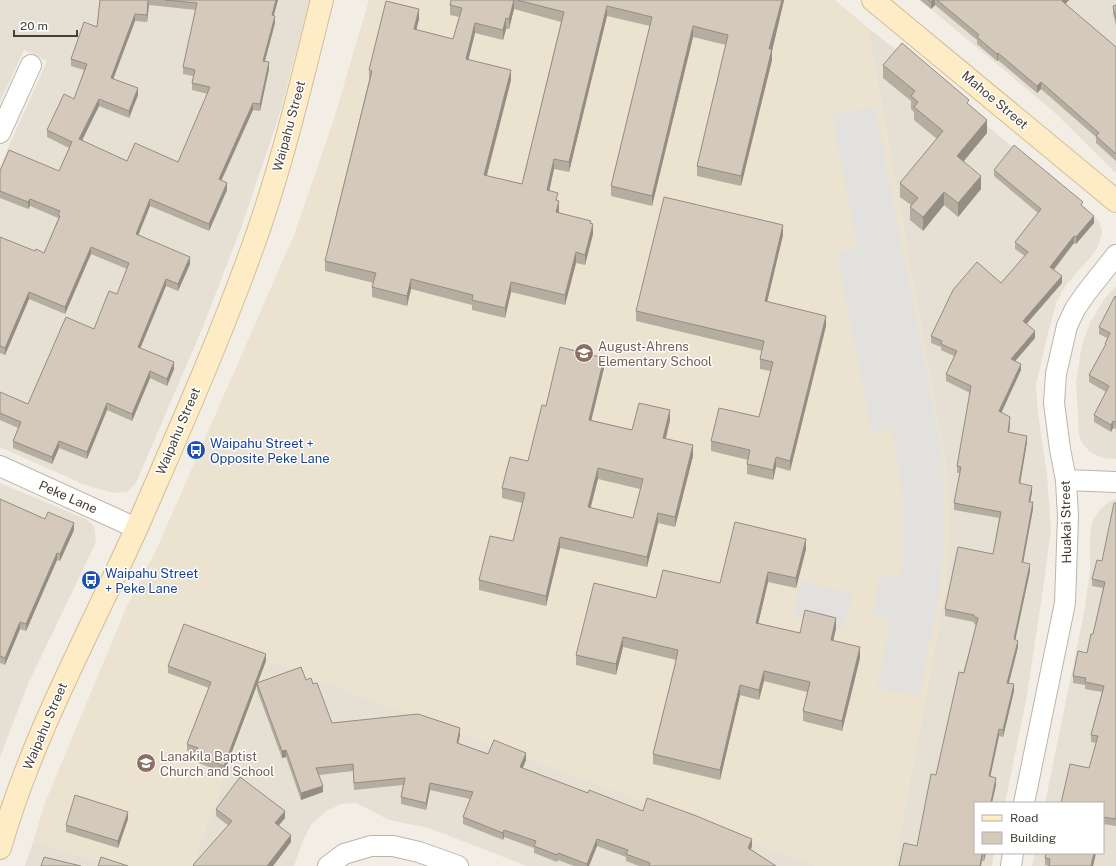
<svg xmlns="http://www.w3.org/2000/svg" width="1116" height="866" viewBox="0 0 1116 866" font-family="'Public Sans',sans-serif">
  <rect width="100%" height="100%" fill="#f2eee6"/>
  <path fill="#e6dfd4" d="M0,0h310l-31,116 -39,115 -38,98 -66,154 -9,9 -13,1 -29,-8 -85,-38v-281l47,-105 -23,-11 -24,52z
    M920,0h196v173l-63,-62z
    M868,28l35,27 188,158 9,10 2,9 -2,9 -5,11 -29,33 -9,16 -9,32 -12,52 2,29 9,61 4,55 -8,59 -17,112 -21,102h-30v50h19l-2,13h-98l53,-284v-110z
    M1116,286v173l-13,-1 -13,-6 -8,-9 -3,-9 -3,-51 6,-39 9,-23 15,-24z
    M0,483l86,36 8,7 2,16 -68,142 -28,73z
    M1116,499v367h-84l3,-13h68v-50h-58l39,-190 6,-42v-34l2,-15 6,-10 9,-9z
    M267,661l549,205h-289l-98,-38 -40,-8 -33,-17 -15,1 -16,8 -14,13 -8,16 -9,25h-102z
    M33,842l83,24h-91z"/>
  <path fill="#ebe2d0" d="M369,0h466l33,28 79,444 3,49 -3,61 -53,284h-78l-548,-204 -76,204h-76l-83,-24 12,-39 81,-195 32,-62 136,-311 38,-110z"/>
  <path fill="#e3e1de" d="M875,107l67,345 2,71 -1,39 -5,40 -19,94 -42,-8 14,-69 -19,-4 8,-40 20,3 3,-14v-63l-5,-40 -6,-32 -20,4 -35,-181 21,-5 -26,-132z
    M801,581l51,13 -8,35 -51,-12z"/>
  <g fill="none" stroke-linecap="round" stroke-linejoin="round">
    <g stroke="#beb5a9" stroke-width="22">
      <path id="street" d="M0,133l31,-68
        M0,466l136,62
        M1066,480l50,2
        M1024,803l41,-200 3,-86 -2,-37 -6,-31 -6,-46 2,-29 11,-48 8,-17 11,-16 30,-38
        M328,866l16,-12 27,-8h22l26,6 39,14
        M1011,866l2,-13"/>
    </g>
    <g stroke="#d2be96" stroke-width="24">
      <path id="secondary" d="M873,0l243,201
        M0,848c32,-113 90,-216 138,-323 40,-92 81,-184 115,-279 29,-80 48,-163 69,-246"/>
    </g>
    <use href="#street" stroke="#fff" stroke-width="20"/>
    <use href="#secondary" stroke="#fdecc5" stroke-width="22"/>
  </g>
  <path fill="#b6ada1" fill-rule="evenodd" d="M100,0h178l-5,16 2,7 -10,38 4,8 -9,42 -7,-1 -32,70 6,10 -18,41 -59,-25 -12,29 52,29 -12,27 -12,-5 -26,62 34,21 -7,17 -17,-8 -18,43 -25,-11 -20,49 -28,-11 -7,16 -39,-16v-7l5,-13 -18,-8v-28l28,12 66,-75 23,-35 10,-25 -36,-15 -26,60 -36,-15 -24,56 -5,-2v-116l35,14 9,2 14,-34v-1l-28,-12 -2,3 -28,-11v-27h59l10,-23 -22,-11v-7l27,-31 10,-29 -13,-4v-7l26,-32zM149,5l47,5 -13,57v7l10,2 -1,7v7l16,4 -30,68 -51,-1 -45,-20 17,-35 30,12 9,-23 -25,-16 22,-58 12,1z
    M451,0h333l-12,51v9l-31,126 -44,-10v-10l29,-121 -33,-8 -41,169 -41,-10v-10l39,-160 -43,-10 -38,156 -15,-3 -5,22 9,10 1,12 32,11 2,10 -8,31 -9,-2 -11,42 -54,-13 -6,26 -33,-8v-5l-61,-16 -4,17 -35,-9v-10l2,-4 -49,-12v-10l44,-181v-10l50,-51 -3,11 37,9 6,-22 -9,-2v-10zM514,9l47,13 -39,162 -35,-8 24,-96 -43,-20 7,-27 28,7 3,-11h3z
    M920,0h149l-4,4 51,43v114l-20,-18v-6l-55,-48 -4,4 -39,-33 -1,1 -20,-17v-4l-42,-35 -4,4z
    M1116,5v21l-3,-13v-7z
    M883,65l86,40 18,28 -23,28 17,28 -23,28 -14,-12 -21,26 -13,-11v-13l1,-2 -11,-8v-14l37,-44 -23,-19v-8l-3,-3v-8l-28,-23z
    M994,170l89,37 11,16 -18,21 -2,-1 -20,27 8,13 -36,41 9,14 -20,23 6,9 -20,42 9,12 -1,9 18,9 -7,41 12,9 -2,10 3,7 -10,53 7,9 -15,69 3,7 -9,36 5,8 -11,46 -4,-1 -9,40 6,9 -4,17 -8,59 -67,-15 59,-221 -2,-1v-2l-29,-6v-7l48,-55 6,-36 -45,-8v-7l6,-30h-3v-7l13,-73 -24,-12v-7l8,-18 -13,-6v-3l-10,-4v-7l70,-53 24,-27 -10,-7v-7l23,-29 -44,-37z
    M783,235l-16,66 59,25 -36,145 -14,-4 -3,13 -26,-6v-10l1,-4 -37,-9v-10l48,-24 11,-46 -10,-2v-10l2,-8 -126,-30v-10z
    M1116,297v132l-3,-1 -2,4 -17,-10v-7l12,-23 -17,-10v-7l16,-29v-2l2,-6 -8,-4v-7z
    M604,368l-13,52 41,10 38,-10 -4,19 27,17 -18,71 -17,-4 -11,44 -87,-19 -14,58 -67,-16v-10l34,-39 9,-38 -20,-5v-10l26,-27 18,-55zM598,479l42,10 -7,29 -43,-10z
    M0,499l45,20 29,11 -14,31 -3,-1 -31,71 -6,-2 -15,36 -5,-2z
    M1116,503v323l-13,-2v-21l-14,-35 7,-25 -5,-1v-7l11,-43 -17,-3v-4l-12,-2v-7l14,-23 6,-19 10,-46 -11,-2v-7l10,-18z
    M806,549l-10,39 -28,-6 -10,41 42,10 36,-5 -3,13 27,17 -18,73 -39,-10v-10l4,-19 -43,-11 -5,19 -19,-5 -20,85 -67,-16v-10l23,-94 -53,-13 -7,28 -40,-10v-10l80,-57 64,-15z
    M266,661l-8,22 48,-3 7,4 19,39 128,12 -2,8 30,11 38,6 -3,8 65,25 164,53 -1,3 25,17h-137l-13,-5v-4l-29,-11 -8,20h-15l-16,-6 -1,2 -23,-9v-5l-30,-11 -1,3 -40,-16v-7l7,-18 -40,-9 -4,20 -25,-6v-7l2,-12 -49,5 -1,-19 -34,4 4,17 -22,8 -15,-43 -4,1 -25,-68v-5l-33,88 -28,-11v-8l-9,-3v-7l22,-56 -41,-15v-7z
    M216,809l69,9 -6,7 12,17 -18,24h-80v-1l36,-39 -13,-10z
    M128,819l-10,29 -52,-16v-7z
    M1044,853h52l-3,13h-44l-4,-1v-7l1,-4z"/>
  <path fill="#948d83" d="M149,0v5l-2,17v-7z
    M276,0h2l-6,22v-7z
    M514,0v9l-5,20v-10z
    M782,0h2l-12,51v9l-31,126v-10l28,-127z
    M933,0h2v5l-4,4v-7z
    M1063,0h6l-7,8v-7z
    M607,6v10l-38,156v-10z
    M419,9v10l-5,20v-10z
    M135,14v7l-24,64v-7z
    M275,16v7l-12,45v-7z
    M506,18v11l-3,11v-10z
    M475,23v10l-9,36v-10z
    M693,26v11l-41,169v-10z
    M998,53v7l-1,1v-7z
    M269,62v7l-9,42v-7z
    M511,70v10l-27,105v-10z
    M1041,82v7l-4,4v-7z
    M138,88v7l-9,23v-7z
    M99,99v7l-20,40v-7z
    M253,103v7l-34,76v-7z
    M987,120v13l-30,36v-13z
    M554,159v10l-7,32v-11z
    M981,176v13l-23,28v-14z
    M227,183v7l-18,41v-7z
    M944,192v13l-21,26v-14z
    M30,199v7l-2,3v-7z
    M150,199v7l-14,35v-7z
    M559,201v11l-3,10v-10z
    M1094,216v7l-18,21v-7z
    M591,221v10l2,-7v10l-8,31v-10z
    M783,225v10l-18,76v-10z
    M1074,236v7l-24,31v-7z
    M91,247v7l-26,60v-7z
    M576,252v11l-11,42v-10z
    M190,257v7l-12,27v-7z
    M1062,276v7l-39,45v-7z
    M166,279v7l-28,68v-7z
    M411,279v10l-4,17v-10z
    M511,282v10l-6,26v-10z
    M29,292v7l-24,56v-7z
    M826,316v10l-36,145v-10z
    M1035,331v7l-24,28v-7z
    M604,358v10l-15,62v-10z
    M174,362v7l-7,17v-7z
    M1021,364v6l-22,48v-7z
    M150,371v7l-18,43v-7z
    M107,403v7l-20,49v-7z
    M670,410v10l-7,28v-10z
    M1010,417v7l-2,15v-7z
    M1113,421v7l-2,4v-7z
    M1027,436v6l-8,48v-7z
    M59,441v7l-7,16v-7z
    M693,445v11l-18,71v-10z
    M776,457v10l-3,13v-10z
    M598,468v11l-10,39v-11z
    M1032,486v6l-3,16v-6z
    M1033,502v7l-11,60v-7z
    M658,513v10l-11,44v-10z
    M74,523v7l-14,31v-7z
    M560,537v11l-14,58v-10z
    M806,539v10l-10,39v-10z
    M57,553v7l-31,71v-7z
    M1030,564v7l-16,75v-7z
    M768,572v10l-12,51v-10z
    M836,618v10l-5,23v-11z
    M20,622v7l-15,36v-7z
    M623,637v10l-7,28v-11z
    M1018,641v6l-11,43v-7z
    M860,647v11l-18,73v-10z
    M266,654v7l-9,23v-1v2l-33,88v-7z
    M764,671v10l-5,19v-10z
    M1014,684v7l-11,46v-7z
    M740,685v10l-20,85v-10z
    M460,728v7l-3,15v-7z
    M999,729v7l-10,47v-7z
    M286,750v7l-4,1v-7z
    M526,753v7l-6,14v-7z
    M996,778v7l-4,18h-1z
    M430,783v7l-4,20v-7z
    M323,786v6l-22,8v-7z
    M285,811v7l-10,12v-7z
    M128,812v7l-10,29v-7z
    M504,830v7l-1,3v-7z
    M291,835v7l-18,24h-6z
    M597,839v7l-8,20h-2v-2z
    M752,839v7l-4,9v-7z
    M984,853h2l-2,8z
    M1094,853h2l-3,13h-2z
    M982,854v7l-1,5h-1z"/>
  <path fill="#d4c9bb" stroke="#948d83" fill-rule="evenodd" d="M100,0h48l-1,15 -12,-1 -24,64 27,10 -9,23 -30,-12 -20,40 48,22 8,-18 43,19 32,-75 -18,-4 3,-13 -12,-3 14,-64 -32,-3h111l-4,15 3,1 -12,45 6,1 -9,42 -7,-1 -34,76 8,4 -18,41 -59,-25 -14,35 54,23 -12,27 -12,-5 -28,68 36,15 -7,17 -17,-8 -18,43 -25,-11 -20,49 -28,-11 -7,16 -39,-16 8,-19 -21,-9v-21l28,12 38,-87 28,12 15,-38 8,3 12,-31 -38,-16 -26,60 -36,-15 -24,56 -5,-2v-109l35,14 1,-2 8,4 16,-37 -2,-1 2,-4 -30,-12 -2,3 -28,-11v-20l9,-21 50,21 13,-29 -25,-12 17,-36 10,5 13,-35 -16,-5 13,-37 13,5z
    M451,0h63l-5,19 -3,-1 -3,12 -28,-7 -9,36 45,11 -27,105 38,9 42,-172 -47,-12h265l-13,49h3l-31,127 -44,-10 31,-131 -35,-9 -41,170 -41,-10 41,-169 -45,-11 -38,156 -15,-3 -7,31 11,3 -2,7 3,1 -3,11 35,9 -1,2 3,1 -8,31 -9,-3 -11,43 -54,-13 -6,26 -33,-8 1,-5 -62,-16 -4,17 -35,-9 4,-14 -51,-12 47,-190 -3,-1 17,-69 33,8 -5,20 39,10 9,-31 -12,-3z
    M928,0h5l-2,2z
    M937,0h126l-1,1 54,46v107l-20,-18 3,-3 -58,-51 -4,4 -39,-33 -1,1 -20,-17 2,-2z
    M1116,5v14l-3,-13z
    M902,43l67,57 -2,3 20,17 -30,36 24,20 -23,27 -14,-11 -21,25 -13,-10 8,-9 -18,-15 43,-52 -29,-24 4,-5 -7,-6 4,-5 -32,-26z
    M1014,145l69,57 -2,3 13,11 -18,21 -2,-1 -24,31 12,9 -39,45 12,10 -24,28 10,5 -22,47 11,6 -2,15 19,4 -8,47 13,3 -3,16h4l-11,60 8,2 -16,75 4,2 -11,42 7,1 -11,46 -4,-1 -10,47 7,2 -5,24 3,1h-19v50h9v1h-2l-2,12h-81l5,-23 13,3 14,-72 5,1 23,-103 5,1 14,-55 -4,-1v-2l-29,-6 13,-62 35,7 8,-42 -47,-9 7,-36 -4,-1 14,-80 -25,-12 11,-23 -16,-7 1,-3 -11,-5 22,-46 24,-28 24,21 27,-31 -13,-10 26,-33 -47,-39z
    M664,197l119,28 -18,76 61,15 -36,145 -14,-4 -3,13 -26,-6 3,-14 -39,-9 8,-33 40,9 14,-55 -13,-3 4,-18 -128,-30z
    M1115,296l1,1v125l-3,-1 -2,4 -17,-10 15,-29 -20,-11 17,-31h-1l5,-11 -11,-6z
    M560,347l44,11 -15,62 43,10 7,-27 31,7 -7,28 30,7 -18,72 -17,-4 -11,44 -87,-20 -14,59 -67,-16 11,-44 23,5 12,-48 -23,-5 8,-31 18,4 14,-56 4,1zM598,468l45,11 -10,39 -45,-11z
    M0,499l45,20 3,-7 26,11 -14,31 -3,-1 -31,71 -6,-2 -15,36 -5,-2z
    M1114,503h2v316l-13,-2v-14h-42l9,-39 19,4 9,-32 -7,-1 13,-49 -19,-4 1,-4 -13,-2 5,-25 9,2 4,-19h2l12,-52 -13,-3 5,-19 5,1z
    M735,522l71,17 -10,39 -28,-6 -12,51 44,10 5,-23 31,8 -5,22 29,7 -18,74 -39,-10 7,-29 -46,-11 -5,19 -19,-5 -20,85 -67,-16 22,-89 3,-15 -55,-13 -7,27 -40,-9 18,-72 62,15 7,-28 57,13z
    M184,624l82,30 -42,112 -28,-11 2,-7 -11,-4 24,-62 -43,-16z
    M301,667l5,13 5,-2 2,6 4,-1 15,40 86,-9 42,14 -3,15 31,11 6,-14 32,13 -6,14 68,26 1,-3 54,21 4,-13 47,17 58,24 -4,9 28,18h-127l1,-3 -24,-9 2,-4 -31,-11 -10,25 -29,-11 -1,2 -23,-9 2,-5 -32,-11 -1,3 -40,-16 10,-25 -43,-9 -4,20 -25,-6 4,-19 -51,5 -1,-19 -37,4 7,18 -22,7 -15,-43 -4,1 -25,-68z
    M240,777l45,34 -10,12 16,12 -24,31h-73l-1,-1 39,-44 -16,-12z
    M75,795l53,17 -10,29 -52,-16z
    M1046,853h48l-3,13h-42l1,-7 -5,-1z
    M44,857l37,9h-40z
    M101,857l27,9h-30z"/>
  <defs>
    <g id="school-disc" transform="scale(1)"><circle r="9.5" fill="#8d6e63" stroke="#fff"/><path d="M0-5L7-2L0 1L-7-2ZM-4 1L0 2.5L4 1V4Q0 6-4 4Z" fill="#fff"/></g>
    <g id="bus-disc" transform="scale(1)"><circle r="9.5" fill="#1a4fb4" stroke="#fff"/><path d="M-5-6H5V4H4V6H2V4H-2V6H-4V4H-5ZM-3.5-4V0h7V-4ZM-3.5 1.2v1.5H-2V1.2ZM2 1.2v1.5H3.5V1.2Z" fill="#fff"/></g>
  </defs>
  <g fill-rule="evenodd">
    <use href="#school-disc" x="584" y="353"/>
    <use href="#bus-disc" x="196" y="450"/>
    <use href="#bus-disc" x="91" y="580"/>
    <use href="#school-disc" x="146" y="763"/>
  </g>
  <g text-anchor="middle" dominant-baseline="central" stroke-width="3" stroke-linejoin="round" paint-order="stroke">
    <g font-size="13" fill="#453e35" stroke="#fff">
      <text transform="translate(995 100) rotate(40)">Mahoe Street</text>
      <text transform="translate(289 126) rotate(-75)">Waipahu Street</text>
      <text transform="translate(178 431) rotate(-67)">Waipahu Street</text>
      <text transform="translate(68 497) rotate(24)">Peke Lane</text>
      <text transform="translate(1066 522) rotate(-91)">Huakai Street</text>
      <text transform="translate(45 726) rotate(-67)">Waipahu Street</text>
    </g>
    <g font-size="13" fill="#785e54" stroke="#fff" text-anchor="start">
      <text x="598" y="346">August-Ahrens<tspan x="598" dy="15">Elementary School</tspan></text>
      <text x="160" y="756">Lanakila Baptist<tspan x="160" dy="15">Church and School</tspan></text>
    </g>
    <g font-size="13" fill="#164399" stroke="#fff" text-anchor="start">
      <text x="210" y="443">Waipahu Street +<tspan x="210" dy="15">Opposite Peke Lane</tspan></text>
      <text x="105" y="573">Waipahu Street<tspan x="105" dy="15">+ Peke Lane</tspan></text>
    </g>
  </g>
  <rect x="974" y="802" width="130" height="52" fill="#ffffff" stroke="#b5b2ae"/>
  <rect x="982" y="815" width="20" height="6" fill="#fdecc5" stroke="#b5b2ae"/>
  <text x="1010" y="822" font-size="12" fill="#453e35">Road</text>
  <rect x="982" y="832" width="20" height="12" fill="#d4c9bb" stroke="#b5b2ae"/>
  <text x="1010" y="842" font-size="12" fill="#453e35">Building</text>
  <path d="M14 30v6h63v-6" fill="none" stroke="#453e35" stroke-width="2"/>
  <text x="20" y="30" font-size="12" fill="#453e35" stroke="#ffffff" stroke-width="3" paint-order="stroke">20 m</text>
</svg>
